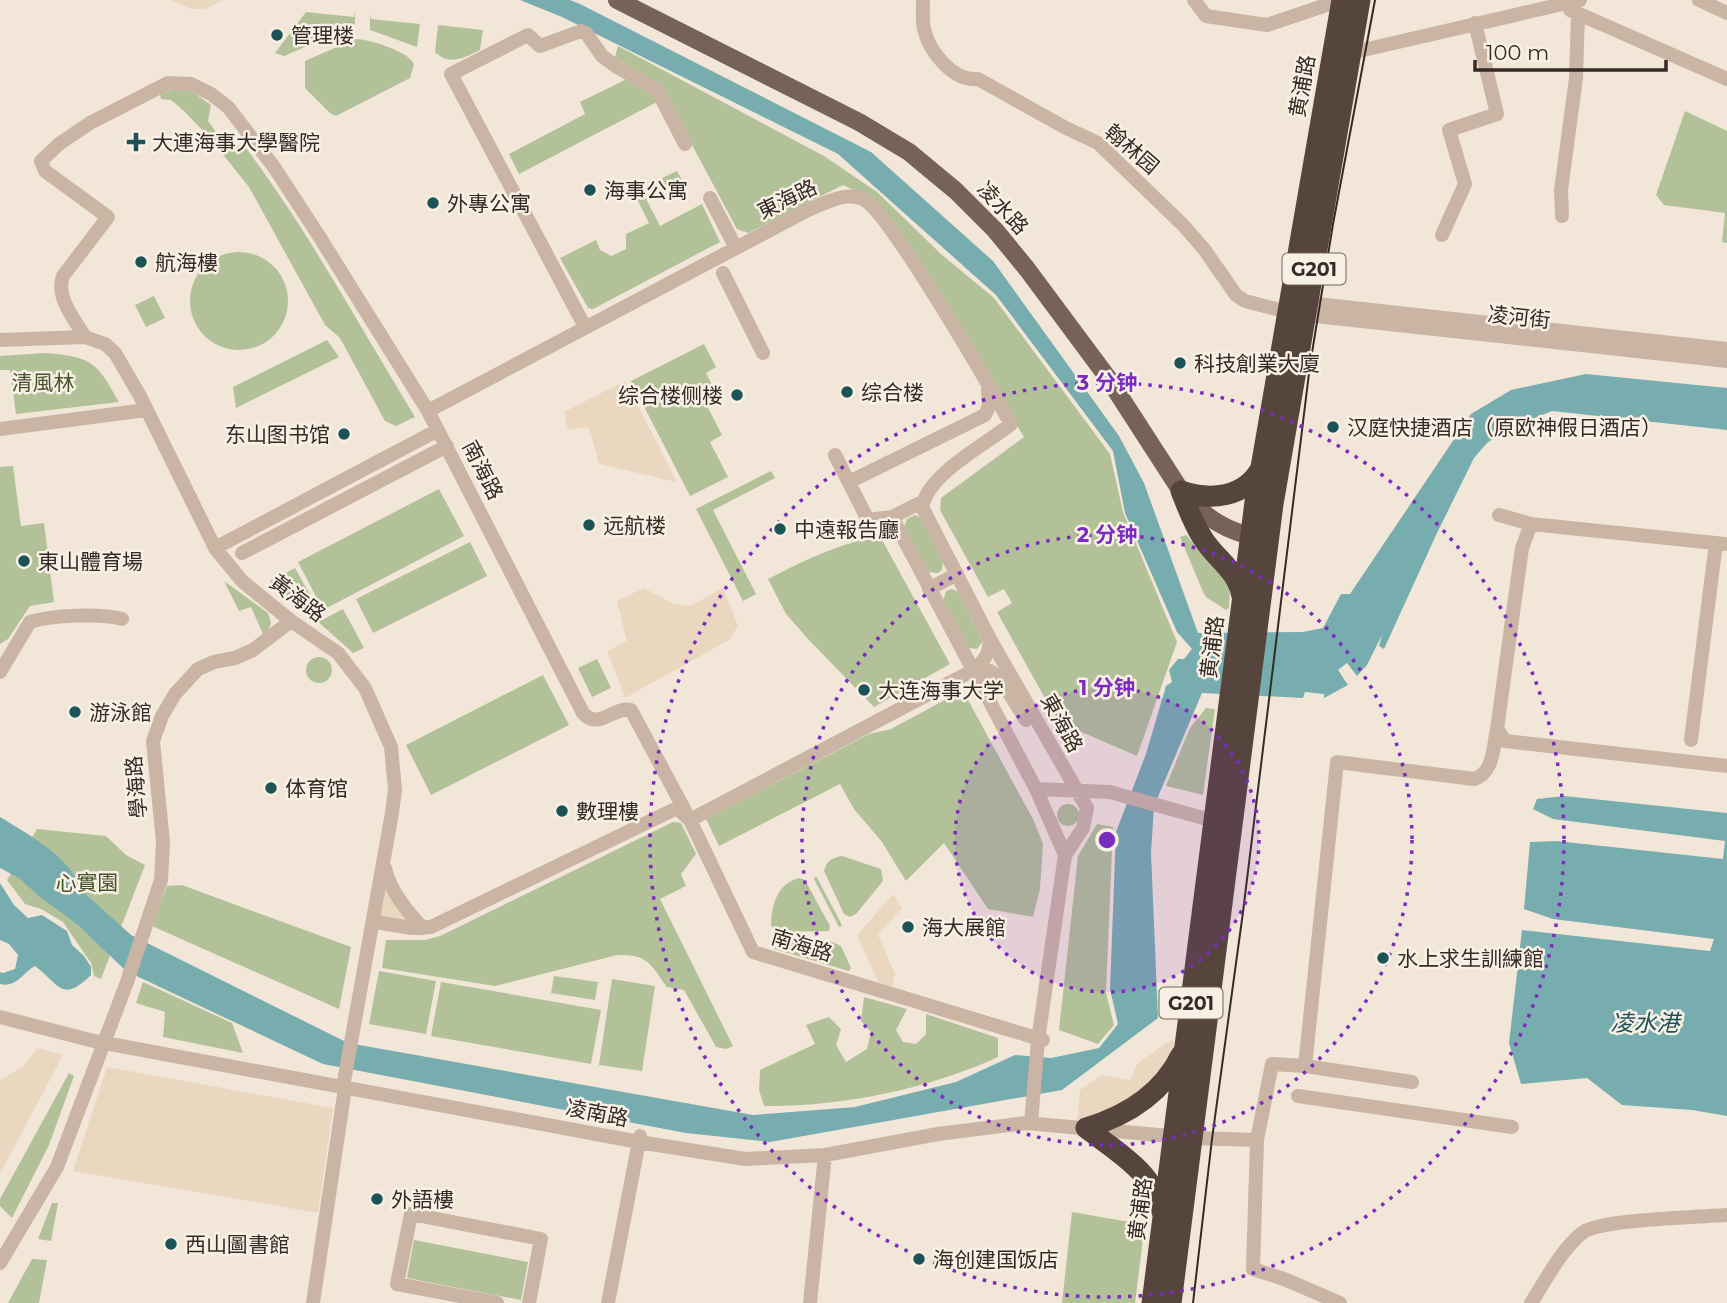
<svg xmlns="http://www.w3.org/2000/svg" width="1727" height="1303" viewBox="0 0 1727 1303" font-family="Montserrat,'Noto Sans SC',sans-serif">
  <rect width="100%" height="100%" fill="#f2e6d9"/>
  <path fill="#b3c199" d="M355,11v13l-5,4 -66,28 -9,-3 31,-41 48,5z
    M370,13l1,6 49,5 -3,23 -47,-17z
    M438,25l45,5 -3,20c-16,8 -31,16 -45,2z
    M355,39c14,0 53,12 59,25l-4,14 -74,38 -5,-2 -26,-26v-27z
    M618,46l206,110 53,36 64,62 53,44 116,156 13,58 54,130 -40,114 -74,-32 -11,-13 -55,-99 15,-9 -8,-14 -16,8 -48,-87 1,-12 83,-61 -104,-171 -64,-75 -13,-6 -95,48 -11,-4 -76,-142 -46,-30z
    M631,77l18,11 8,14 -138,72 -10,-20 76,-40 -5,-12z
    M174,89l17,2 20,14 -3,16 21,29 14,-6c64,85 116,181 172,273l-19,9 -11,-5 -45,-83 -15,-13 -76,-138 -40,-50 -25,-26 -13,-11 -10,-1 -1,-5z
    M1685,111l42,20v112l-5,-1 3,-29 -61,-8 -8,-10z
    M677,171l9,16 -15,8 -9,-17z
    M640,187l20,39 42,-22 18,38 -127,67 -5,-1 -28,-50 36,-18 4,10 11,6 15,-7v-15l23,-11 -16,-32z
    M190 301a49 49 0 1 1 98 0a49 49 0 1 1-98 0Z
    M154,296l11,22 -19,9 -11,-22z
    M327,340l12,17 -103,51 -3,-21z
    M704,344l12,23 -10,6 13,26 -12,7 15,29 -12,7 18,35 -38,19 -59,-115z
    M45,353c47,4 51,8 74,49l-103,12 -6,-44h-10v-14z
    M13,466l8,60 23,-3 10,79 -24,4 -22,33 -8,5v-177z
    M771,471l4,7 -62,32 43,84 -13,7 -47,-92z
    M439,489l25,47 -141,74 -25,-48z
    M915,515l6,3 22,44 -1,8 -4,3 -10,-1 -24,-45 3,-8z
    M1186,535l38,44 6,10 -1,19 -3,2 -20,-13 -3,-5 -23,-55z
    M881,538l69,126 -76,43 -65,-67 -23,-26 -18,-35c32,-16 77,-40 113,-41z
    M470,542l17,34 -114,57 -17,-34z
    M295,568l29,51 19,-10 21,39 -11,5 -58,-52 -23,-15 -2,-5z
    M224,581l44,32 3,9 -2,7 -6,5 -12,-27 -12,4z
    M952,589l6,3 25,49 -6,8 -8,-1 -26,-47 3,-10z
    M306 670a13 13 0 1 1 26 0a13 13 0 1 1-26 0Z
    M597,659l14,29 -19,9 -14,-29z
    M543,675l26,50 -138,70 -25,-50z
    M956,694l12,6 66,121 9,23 -3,45 -7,28 -45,-8 -44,-66 -38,38 -24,-39 -28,-33 -14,-25 -121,62 -13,-27 163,-85 22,-5z
    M1206,708l9,1 -12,86 -37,-9 24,-58z
    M1057 815a11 11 0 1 1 22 0a11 11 0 1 1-22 0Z
    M673,822l8,1 15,31 -15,20 5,12 -26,13 73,147 -7,3 -10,-2 -32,-57 -17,-3c-17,-24 -20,-33 -50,-32l-122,31 -113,-18 4,-28h39l15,-4z
    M1097,824l16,3 -7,166 8,32 -16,19 -39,-14 19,-174z
    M37,829l69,7 20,19 19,10 -44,114 -7,-3 -3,-13 -28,-41 -22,-13 -16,-5 -18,-24z
    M842,856l39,13 2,12 -27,33 -6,3 -6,-3 -20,-43c3,-11 8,-13 18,-15z
    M816,876l25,47 1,3 -3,1 -25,-48z
    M799,878l6,2 25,46 -1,5 -53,1 -5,-7c1,-21 6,-41 28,-47z
    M182,885l169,62 -12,62 -187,-83 15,-40z
    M830,941l11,5 10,22 -2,3 -75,-22 6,-6z
    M379,971l57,10 -10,53 -57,-10z
    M554,976l44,6 -3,18 -44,-7z
    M612,979l43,7 -13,85 -43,-6z
    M143,982l89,41 11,30 -80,-16 2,-25 -29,-9z
    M441,982l160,28 -10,54 -160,-28z
    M864,997l43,12 -11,21 7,12 13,2 10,-10v-20l72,24v19c-69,32 -158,50 -234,49l-5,-16 1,-20 55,-26 -9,-19 23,-8 12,12 -5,16 10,17 21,-13 4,-17 -10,-11z
    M69,1073l5,3 -25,69 -37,73 -12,-12v-7z
    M52,1203h6l-7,38 -13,-2z
    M1072,1212l69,12 2,15 -8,64h-73z
    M414,1240l114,22 -7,38 -114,-22z
    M32,1259l15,1 -8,43h-31z"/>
  <path fill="#ead7bf" d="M170,0h53l-18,9h-14z
    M625,381l52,101 -78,-18 -10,-37 -21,3 -4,-18z
    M644,588l28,15 18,3 33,-18 15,38 -9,14 -104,58 -18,-47 20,-10 -10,-40z
    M386,885l30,40 -37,-6z
    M893,894l9,14 -24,27 17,39 -3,14 -14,-6 -21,-47z
    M1171,1040l6,3 -30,49 -59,30 -11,-2 3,-30 21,-15 29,5 8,-17z
    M37,1048l26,7 -63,119v-94l24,-14z
    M107,1067l226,41 -15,105 -245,-42z"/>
  <path fill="#78adaf" d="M520,0h50l10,4 291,148 122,109 126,175 25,47 54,150 105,-1 20,-4 18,-34h9l121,-180 40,-24 75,-16 141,14v42l-175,-19 -42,17 -23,15 -13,15 -37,75 -53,116 -5,-3 3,-11 -15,30 -10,11 -10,-13 -9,7 10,15 -24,13v-4l-19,-2 -2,6 -101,-5 -48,113 -3,47 7,165 -96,72 -292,52 -84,-9 -363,-69 -197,-93 -48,-46 -38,-28 -21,-19 -19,-10v-51c26,16 73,41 80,72l51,46 217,108 405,72 102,-8 101,-25 59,-27 36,3 48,-10 19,-24 -8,-35 6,-157 30,-78 20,-68 6,-4 -3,-12 9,-11h6l8,-10 -15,-17 -52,-119 -12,-62 -117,-156 -158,-141 -276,-137z
    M1564,796l163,17v303l-35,-6 -70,-5 -35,-27 -66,6 -12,-41 13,-113 188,21 4,-12 -161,-20 -29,-10 6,-67 26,-1 167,18 2,-18 -172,-22 -20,-10 4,-10z
    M0,883l14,22 14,13 14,-3 25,16 5,14 12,11 7,11v8c-29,29 -32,9 -56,-9 -13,7 -18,22 -35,18v-12l3,1 12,-4 3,-14 -9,-11 -9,-4z"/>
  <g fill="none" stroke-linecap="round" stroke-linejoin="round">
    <path stroke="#cab5a5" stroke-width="14" d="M923,0c0,9 -1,20 1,29 5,22 29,53 54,50l88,49 32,15 85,82 21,24 32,46 9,6 43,11
      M1194,0l12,16 61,9 74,-25
      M1699,0l28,13
      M1570,10l157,69
      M1346,54l234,-54
      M710,198l26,50
      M1562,216l-1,-26 15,-112 2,-65
      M1442,235l23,-51 -16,-54 48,-16 -22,-91
      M723,273l40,80
      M1308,303l419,46
      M1306,315l421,46
      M585,327l-134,-253 77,-39 12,11 41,-15 5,2 16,23 15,11 40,23 28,54
      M85,337c-10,-17 -30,-40 -22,-61l45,-59 -63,-46 -4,-10 18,-17 31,-21 78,-40 23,1 20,10 17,13 46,60 45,69 109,175 155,302c16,18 30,-7 48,-3l59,110 63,132 290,88
      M0,340l85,-3 20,7 10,9 25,43 75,152 27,33 49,40 47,32 27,35 26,59 4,43 -3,23 -49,274
      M428,411l378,-200c17,-7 39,-20 57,-12 25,11 128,190 148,225 -27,22 -82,49 -89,83l68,132 97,169 -4,20 -18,27
      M0,429l146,-19
      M835,455l33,65 24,-3 32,-16
      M849,482l136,-67 4,-9 -1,-17
      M1499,515l32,9 194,20
      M892,517l144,272 29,66 -27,185 -7,83
      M1531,524l-9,24 -25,181 8,12 222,25
      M215,548l223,-118
      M242,553l205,-107
      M929,589l28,-15
      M972,671h18l9,6 27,43
      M0,672l30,-50c22,-7 71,-9 92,-3
      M1691,740l25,-197
      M1036,789l74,3 104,29
      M385,868c4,21 23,45 38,60
      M374,922l38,6 19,-1 242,-117 5,-1 12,11 282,-149c13,-10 17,-17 18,-32
      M0,1017l94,24 545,101 106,17 80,-4 113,-21 88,-11 166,15 65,2
      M1305,1066l32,-304 137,17c20,-6 19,-32 23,-50
      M1298,1096l214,31
      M0,1263l57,-96 70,-185 34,-102 2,-38 -10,-101 9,-25 13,-22 23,-25 16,-7 21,-4 18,-8 38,-29
      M313,1303l32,-215
      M497,1303l-100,-19 14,-70 130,25 -12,64
      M608,1303l32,-167
      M810,1303l15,-148
      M1340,1303l-56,-24 -31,-10 4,-129 15,-76 33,2 107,16
      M1531,1303c15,-23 29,-52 51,-70 18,-14 118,-16 145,-18"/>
    <path stroke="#776257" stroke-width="18" d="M617,0l242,122 50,30 47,39 39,39 32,39 81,109 73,113c23,26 46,42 81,47"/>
    <path stroke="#56453d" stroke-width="21" d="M1181,491c6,15 12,32 21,46 13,22 35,32 40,59
      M1181,491c29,10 64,7 80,-23
      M1086,1128c40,-12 76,-34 95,-73
      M1086,1128c31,24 68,44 76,84
      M1152,1303l103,-801 87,-502
      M1171,1303l102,-799 87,-504"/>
    <path stroke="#352b26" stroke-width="2" d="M1193,1303l19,-164 31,-227 67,-547 23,-141 42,-224"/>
  </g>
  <circle cx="1107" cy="840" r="152" fill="#7b2cbf" fill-opacity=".12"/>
  <g fill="none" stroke="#7b2cbf" stroke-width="3.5" stroke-dasharray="3.5 7">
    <circle cx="1107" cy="840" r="152"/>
    <circle cx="1107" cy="840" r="305"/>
    <circle cx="1107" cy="840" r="457"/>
  </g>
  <g fill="#1b5357" stroke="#f9f0e5" stroke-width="2.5">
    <circle cx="277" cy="35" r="7"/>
    <path d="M132.5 131.5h7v7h7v7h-7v7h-7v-7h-7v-7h7z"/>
    <circle cx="590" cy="190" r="7"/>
    <circle cx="433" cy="203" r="7"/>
    <circle cx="141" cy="262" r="7"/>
    <circle cx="1180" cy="363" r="7"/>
    <circle cx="847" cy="392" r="7"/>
    <circle cx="737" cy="395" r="7"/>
    <circle cx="1333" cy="427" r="7"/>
    <circle cx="344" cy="434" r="7"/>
    <circle cx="589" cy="525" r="7"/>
    <circle cx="780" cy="529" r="7"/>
    <circle cx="24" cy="561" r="7"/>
    <circle cx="864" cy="690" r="7"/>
    <circle cx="75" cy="712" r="7"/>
    <circle cx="271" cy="788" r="7"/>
    <circle cx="562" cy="811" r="7"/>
    <circle cx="908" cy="927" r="7"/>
    <circle cx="1383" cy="958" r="7"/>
    <circle cx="377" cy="1199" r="7"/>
    <circle cx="171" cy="1244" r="7"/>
    <circle cx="919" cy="1259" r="7"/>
  </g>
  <g text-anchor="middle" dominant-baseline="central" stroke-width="5" stroke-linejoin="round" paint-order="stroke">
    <g fill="#f9f0e5" stroke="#70665f" stroke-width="2">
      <rect x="1282.5" y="253.5" width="63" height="31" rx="5"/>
      <rect x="1159.5" y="987.5" width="63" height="31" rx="5"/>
    </g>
    <g font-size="19" font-weight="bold" fill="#352b26">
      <text x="1314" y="269">G201</text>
      <text x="1191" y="1003">G201</text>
    </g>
    <g font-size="21" fill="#352b26" stroke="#f9f0e5" text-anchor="start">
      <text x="291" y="35">管理楼</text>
      <text x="152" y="142">大連海事大學醫院</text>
      <text x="604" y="190">海事公寓</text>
      <text x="447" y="203">外專公寓</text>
      <text x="155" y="262">航海樓</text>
      <text x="1194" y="363">科技創業大廈</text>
      <text x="861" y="392">综合楼</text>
      <text x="723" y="395" text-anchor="end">综合楼侧楼</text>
      <text x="1347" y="427">汉庭快捷酒店（原欧神假日酒店）</text>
      <text x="330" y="434" text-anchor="end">东山图书馆</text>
      <text x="603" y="525">远航楼</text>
      <text x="794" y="529">中遠報告廳</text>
      <text x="38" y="561">東山體育場</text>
      <text x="878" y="690">大连海事大学</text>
      <text x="89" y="712">游泳館</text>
      <text x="285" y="788">体育馆</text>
      <text x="576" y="811">數理樓</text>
      <text x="922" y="927">海大展館</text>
      <text x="1397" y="958">水上求生訓練館</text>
      <text x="391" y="1199">外語樓</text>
      <text x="185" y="1244">西山圖書館</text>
      <text x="933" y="1259">海创建国饭店</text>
    </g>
    <g font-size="21" fill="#352b26" stroke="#f9f0e5">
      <text transform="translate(1302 86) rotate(-80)">黄浦路</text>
      <text transform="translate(1132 149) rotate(41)">翰林园</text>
      <text transform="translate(787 199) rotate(-26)">東海路</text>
      <text transform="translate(1003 208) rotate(47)">凌水路</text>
      <text transform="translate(1519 317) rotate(6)">凌河街</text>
      <text transform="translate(483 470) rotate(63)">南海路</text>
      <text transform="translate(298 598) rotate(37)">黃海路</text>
      <text transform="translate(1212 647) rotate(-83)">黄浦路</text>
      <text transform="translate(1062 723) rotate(61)">東海路</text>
      <text transform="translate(136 787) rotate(-95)">學海路</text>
      <text transform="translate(802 945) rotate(17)">南海路</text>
      <text transform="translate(597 1113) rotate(11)">凌南路</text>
      <text transform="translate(1140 1209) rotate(-83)">黄浦路</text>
    </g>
    <g font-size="21" fill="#45542a" stroke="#f9f0e5">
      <text x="43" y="382">清風林</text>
      <text x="87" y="882">心實園</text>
    </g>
    <g font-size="23" font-style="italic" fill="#1b5357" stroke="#f9f0e5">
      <text x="1645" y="1023">凌水港</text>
    </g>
  </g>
  <circle cx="1107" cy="840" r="10" fill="#7b2cbf" stroke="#f9f0e5" stroke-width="3.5"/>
  <g font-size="21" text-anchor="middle" font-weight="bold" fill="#7b2cbf" stroke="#f9f0e5" stroke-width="5" stroke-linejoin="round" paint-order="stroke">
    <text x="1107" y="390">3 分钟</text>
    <text x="1107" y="542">2 分钟</text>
    <text x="1107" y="695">1 分钟</text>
  </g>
  <path d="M1475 60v10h191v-10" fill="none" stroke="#352b26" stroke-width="3.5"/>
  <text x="1486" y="60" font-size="21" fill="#352b26" stroke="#f9f0e5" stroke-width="5" paint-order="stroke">100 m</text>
</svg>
